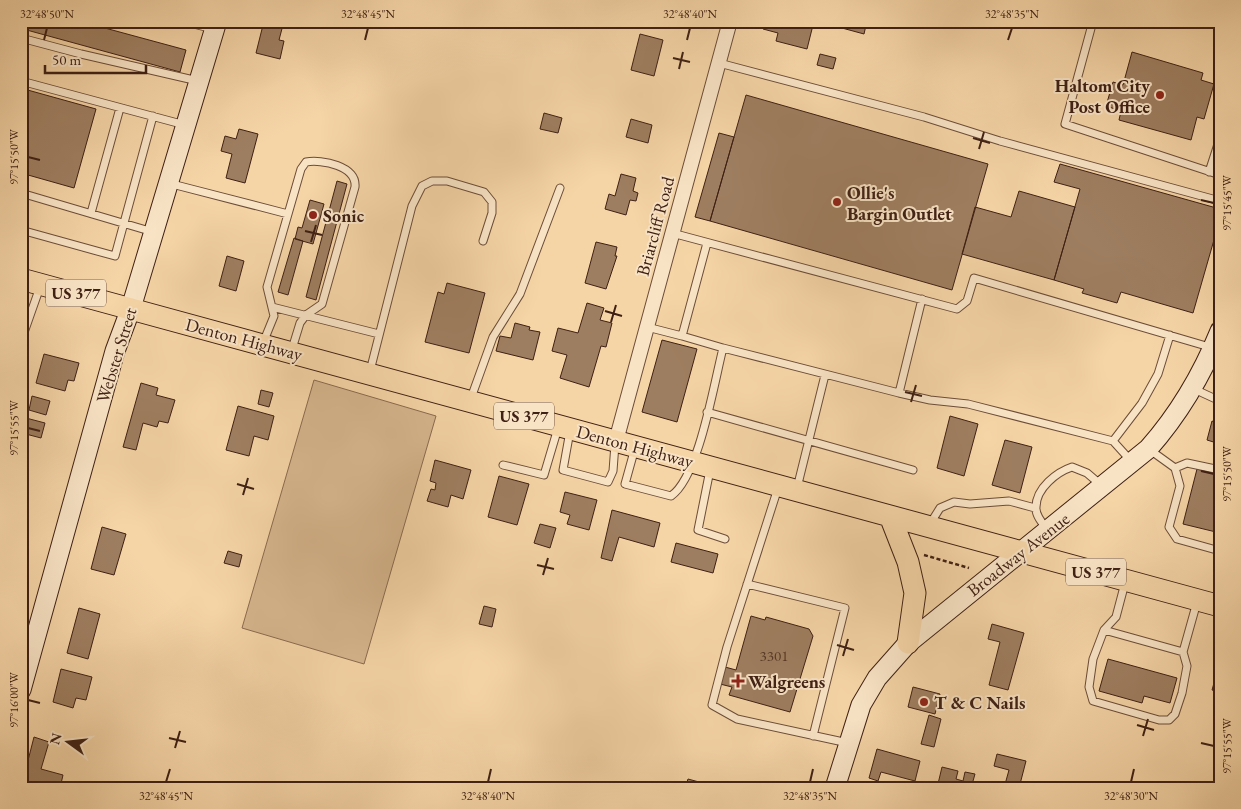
<svg xmlns="http://www.w3.org/2000/svg" width="1241" height="809" viewBox="0 0 1241 809" font-family="'EB Garamond',serif">
  <rect width="100%" height="100%" fill="#f5d4a6"/>
  <filter id="stains"><feTurbulence type="fractalNoise" baseFrequency=".004" numOctaves="4"/><feColorMatrix values="0 0 0 0 .2 0 0 0 0 .09 0 0 0 0 .02 0 0 0 .5 -.17"/></filter>
  <radialGradient id="worn" r=".72"><stop offset=".6" stop-color="#630" stop-opacity="0"/><stop offset="1" stop-color="#630" stop-opacity=".3"/></radialGradient>
  <path fill="#d6b58d" stroke="#8a6a50" d="M314,380l122,36 -72,248 -122,-36z"/>
  <path fill="#9e7e60" stroke="#3f2014" d="M25,21h54l107,29 -6,22 -157,-43z
    M264,21h20l-5,19 5,1 -4,18 -24,-6z
    M766,21h48l-7,28 -31,-8 2,-8 -15,-4z
    M844,21h23l-3,13 -22,-6z
    M640,34l23,6 -9,36 -23,-6z
    M1132,52l71,21 -2,7 13,4 -10,35 -7,-2 -6,23 -72,-20 2,-9 -15,-5 7,-24 10,3z
    M820,54l16,4 -3,11 -16,-4z
    M24,89l72,20 -22,79 -53,-15v-73z
    M746,95l242,69 -36,126 -242,-69z
    M544,113l18,5 -4,15 -18,-4z
    M631,119l21,6 -4,18 -22,-6z
    M239,129l19,5 -13,49 -19,-5 6,-24 -11,-3 4,-15 11,3z
    M719,133l15,4 -24,84 -15,-4z
    M1060,164l160,45v10l-27,94 -72,-21 -4,11 -35,-10 2,-4 -30,-9 26,-91 -26,-7z
    M621,174l15,4 -3,13 5,2 -2,8 -6,-1 -4,15 -21,-6 4,-15 6,2z
    M337,181l10,3 -31,116 -10,-3z
    M1019,191l56,16 -21,73 -92,-26 13,-47 36,10z
    M310,200l14,4 -11,40 -18,-5 3,-12 4,1z
    M294,238l9,3 -15,54 -10,-3z
    M596,242l21,5 -2,9h2l-11,33 -21,-6z
    M227,256l17,5 -8,30 -17,-5z
    M447,283l38,10 -16,60 -44,-11 13,-50 6,2z
    M587,303l17,5 -4,12 12,3 -6,24 -5,-1 -12,41 -29,-9 7,-23 -15,-4 6,-23 20,5z
    M515,323l15,4 -1,3 11,2 -7,28 -37,-9 4,-15 11,2z
    M662,340l35,9 -20,73 -35,-10z
    M44,354l35,9 -5,18 -6,-1 -3,11 -29,-8z
    M141,383l17,5 -2,7 19,5 -7,23 -9,-2 -2,6 -14,-4 -7,27 -13,-3z
    M261,390l12,3 -4,14 -11,-3z
    M32,396l18,5 -4,14 -17,-5z
    M238,406l36,10 -6,24 -14,-4 -5,20 -23,-6z
    M950,416l28,8 -14,52 -27,-8z
    M26,418l19,5 -4,15 -19,-5z
    M1212,421l8,3v20l-13,-4z
    M1005,440l27,7 -12,46 -28,-8z
    M435,460l36,10 -8,29 -12,-4 -3,12 -21,-6 4,-12 4,1 1,-7 -6,-2z
    M1197,469l23,6v54l-3,-1 -1,4 -33,-8z
    M499,476l30,8 -12,41 -29,-8z
    M565,492l32,8 -8,30 -22,-6 3,-9 -10,-3z
    M612,510l48,13 -6,24 -35,-10 -7,24 -11,-3z
    M540,524l16,4 -6,20 -16,-5z
    M102,527l24,7 -12,41 -23,-6z
    M676,543l42,11 -5,19 -42,-11z
    M228,551l14,4 -3,12 -15,-4z
    M484,606l12,3 -4,18 -13,-3z
    M79,608l21,6 -12,45 -21,-6z
    M751,616l14,4 1,-3 43,12 4,7 -23,76 -61,-17 3,-8 -12,-3 5,-17 11,3z
    M992,624l32,9 -16,57 -19,-5 11,-43 -12,-3z
    M1108,659l69,19 -7,25 -26,-7 -2,7 -43,-12z
    M61,669l31,8 -6,23 -10,-2 -3,10 -20,-6z
    M1218,669h2v23l-8,-2z
    M913,687l27,7 -5,20 -27,-7z
    M929,715l12,4 -7,28 -13,-3z
    M34,737l15,5 -8,27 22,6 -3,13h-39z
    M877,749l43,12 -5,20 -34,-9 -3,9 -9,-3z
    M997,754l29,7 -7,27h-15l5,-18 -15,-4z
    M942,767l16,4 -2,8 7,2 2,-9 10,2 -4,14h-34z
    M688,779l33,9h-36z"/>
  <g fill="none" stroke-linecap="round" stroke-linejoin="round">
    <g stroke="#6c4d38" stroke-width="9">
      <path id="lane" d="M182,21l31,8
        M1093,21l-28,103 155,51
        M21,38l60,16 117,27
        M719,63l205,54 76,24 220,60
        M21,81l164,44
        M1209,172l11,-34
        M168,183l120,31
        M21,193l132,39
        M91,213l29,-105
        M21,230l94,26 38,-140
        M672,233l285,76 10,-8 7,-23 239,70
        M272,307l107,27
        M647,327l35,9 25,-93
        M21,341l19,-54
        M263,343l11,-27 -7,-29 34,-118 5,-7c16,-3 51,4 49,25l-33,117 -16,11 -6,8 -8,26
        M723,348l176,45 23,-94
        M370,371l42,-165 10,-20 10,-5h15l37,11 8,10v11l-9,28
        M1194,389l26,12
        M899,393l31,7 38,4 145,37 19,21
        M471,398l22,-61 27,-43 40,-106
        M707,412l206,58
        M570,431l-7,39 45,12 5,-11 2,-27
        M1113,441l29,-38 16,-29 12,-39
        M635,448l-10,36 46,12c28,-19 43,-113 52,-148l-41,-12
        M1150,450l25,18 12,-5 33,7
        M503,465l41,10 14,-47
        M1175,468l5,18 -11,41 8,12 43,12
        M710,470l-12,60 27,9
        M778,488l-51,159 -15,58 25,14 111,24
        M797,488l28,-113
        M930,524l10,-16 14,-6 16,2 39,-3 26,7
        M1047,529c-5,-6 -12,-14 -11,-22 0,-19 21,-35 36,-40l15,6 14,12
        M1125,583l-9,34 -12,13 -11,29 -4,28 4,14 66,19h10l6,-6 7,-21 5,-27 -4,-14 14,-50
        M747,584l98,24 -32,128
        M1104,630l79,22"/>
    </g>
    <g stroke="#6c4d38" stroke-width="16">
      <path id="street" d="M616,441l114,-420"/>
    </g>
    <g stroke="#3f2014" stroke-width="21">
      <path id="secondary" d="M21,690l94,-339 16,-43 86,-287
        M835,788l26,-83 16,-27 31,-35 240,-194c32,-36 54,-74 72,-118"/>
    </g>
    <g stroke="#3f2014" stroke-width="23">
      <path id="primary" d="M21,279l1199,327
        M890,516l18,46 7,31 -7,50"/>
    </g>
    <path stroke="#3f2014" stroke-width="2.5" stroke-dasharray="4 2.5" stroke-linecap="butt" d="M924,555l45,13"/>
    <use href="#lane" stroke="#f8e3c5" stroke-width="7"/>
    <use href="#street" stroke="#f8e3c5" stroke-width="14"/>
    <use href="#secondary" stroke="#f8e3c5" stroke-width="19"/>
    <use href="#primary" stroke="#f5d4a6" stroke-width="21"/>
  </g>
  <path fill="none" stroke="#3f2014" stroke-width="2" d="M44,40l3,-12M365,40l3,-12M687,40l3,-12M1008,40l4,-12M673,58l17,4M679,69l4,-17M973,138l17,5M979,149l5,-17M28,157l12,3M1201,200l13,3M305,231l17,4M311,242l5,-17M605,311l17,5M611,322l5,-17M905,392l17,4M911,402l5,-17M28,428l12,3M1201,471l13,3M237,484l17,5M243,495l5,-17M537,565l17,4M543,575l5,-17M837,645l17,5M843,656l5,-17M28,700l12,3M1137,725l17,5M1143,736l5,-17M169,738l17,4M1201,743l13,3M175,748l5,-17M166,782l4,-13M488,782l3,-13M810,782l3,-13M1131,782l3,-13"/>
  <g fill="#8f2418" stroke="#f8e3c5" stroke-width="2">
    <circle cx="1160" cy="95" r="5"/>
    <circle cx="837" cy="202" r="5"/>
    <circle cx="313" cy="215" r="5"/>
    <path d="M735.5 673.5h5v5h5v5h-5v5h-5v-5h-5v-5h5z"/>
    <circle cx="924" cy="702" r="5"/>
  </g>
  <g text-anchor="middle" dominant-baseline="central" stroke-width="4" stroke-linejoin="round" paint-order="stroke">
    <g font-size="15" fill="#573827">
      <text x="774" y="655">3301</text>
    </g>
    <g fill="#f8e3c5" stroke="#765a49" stroke-width="1">
      <rect x="46" y="279.5" width="60" height="27" rx="4"/>
      <rect x="494" y="402.5" width="60" height="27" rx="4"/>
      <rect x="1066" y="558.5" width="60" height="27" rx="4"/>
    </g>
    <g font-size="16" font-weight="bold" fill="#3f2014">
      <text x="76" y="293">US 377</text>
      <text x="524" y="416">US 377</text>
      <text x="1096" y="572">US 377</text>
    </g>
    <g font-size="18" font-weight="bold" fill="#3f2014" stroke="#f8e3c5" text-anchor="start">
      <text x="1150" y="85" text-anchor="end">Haltom City<tspan x="1150" dy="21">Post Office</tspan></text>
      <text x="847" y="192">Ollie's<tspan x="847" dy="21">Bargin Outlet</tspan></text>
      <text x="323" y="215">Sonic</text>
      <text x="748" y="681">Walgreens</text>
      <text x="934" y="702">T &amp; C Nails</text>
    </g>
    <g font-size="18" fill="#3f2014" stroke="#f8e3c5">
      <text transform="translate(655 226) rotate(-75)">Briarcliff Road</text>
      <text transform="translate(244 339) rotate(15)">Denton Highway</text>
      <text transform="translate(116 355) rotate(-73)">Webster Street</text>
      <text transform="translate(635 446) rotate(15)">Denton Highway</text>
      <text transform="translate(1018 554) rotate(-38)">Broadway Avenue</text>
    </g>
  </g>
  <rect width="1241" height="809" fill="none" stroke="#f5d4a6" stroke-width="55"/>
  <g transform="translate(68 742) rotate(285)" stroke="#f8e3c5" stroke-width="4" paint-order="stroke">
  <path d="M0-4L9 19L0 12L-9 19Z" fill="#3f2014"/>
  <text y="-8" font-size="14" font-weight="bold" text-anchor="middle" fill="#3f2014">N</text>
  </g>
  <path d="M45 65v8h101v-8" fill="none" stroke="#3f2014" stroke-width="2.5"/>
  <text x="52" y="65" font-size="15" fill="#3f2014" stroke="#f8e3c5" stroke-width="4" paint-order="stroke">50 m</text>
  <rect x="28" y="28" width="1186" height="754" fill="none" stroke="#3f2014" stroke-width="2"/>
  <g font-size="12" text-anchor="middle" fill="#3f2014">
    <text x="47" y="18">32°48'50"N</text>
    <text x="368" y="18">32°48'45"N</text>
    <text x="690" y="18">32°48'40"N</text>
    <text x="1012" y="18">32°48'35"N</text>
    <text transform="translate(14 157) rotate(-90)" y="4">97°15'50"W</text>
    <text transform="translate(1227 203) rotate(-90)" y="4">97°15'45"W</text>
    <text transform="translate(14 428) rotate(-90)" y="4">97°15'55"W</text>
    <text transform="translate(1227 474) rotate(-90)" y="4">97°15'50"W</text>
    <text transform="translate(14 700) rotate(-90)" y="4">97°16'00"W</text>
    <text transform="translate(1227 746) rotate(-90)" y="4">97°15'55"W</text>
    <text x="166" y="800">32°48'45"N</text>
    <text x="488" y="800">32°48'40"N</text>
    <text x="810" y="800">32°48'35"N</text>
    <text x="1131" y="800">32°48'30"N</text>
  </g>
  <rect width="100%" height="100%" filter="url(#stains)"/>
  <rect width="100%" height="100%" fill="url(#worn)"/>
</svg>
